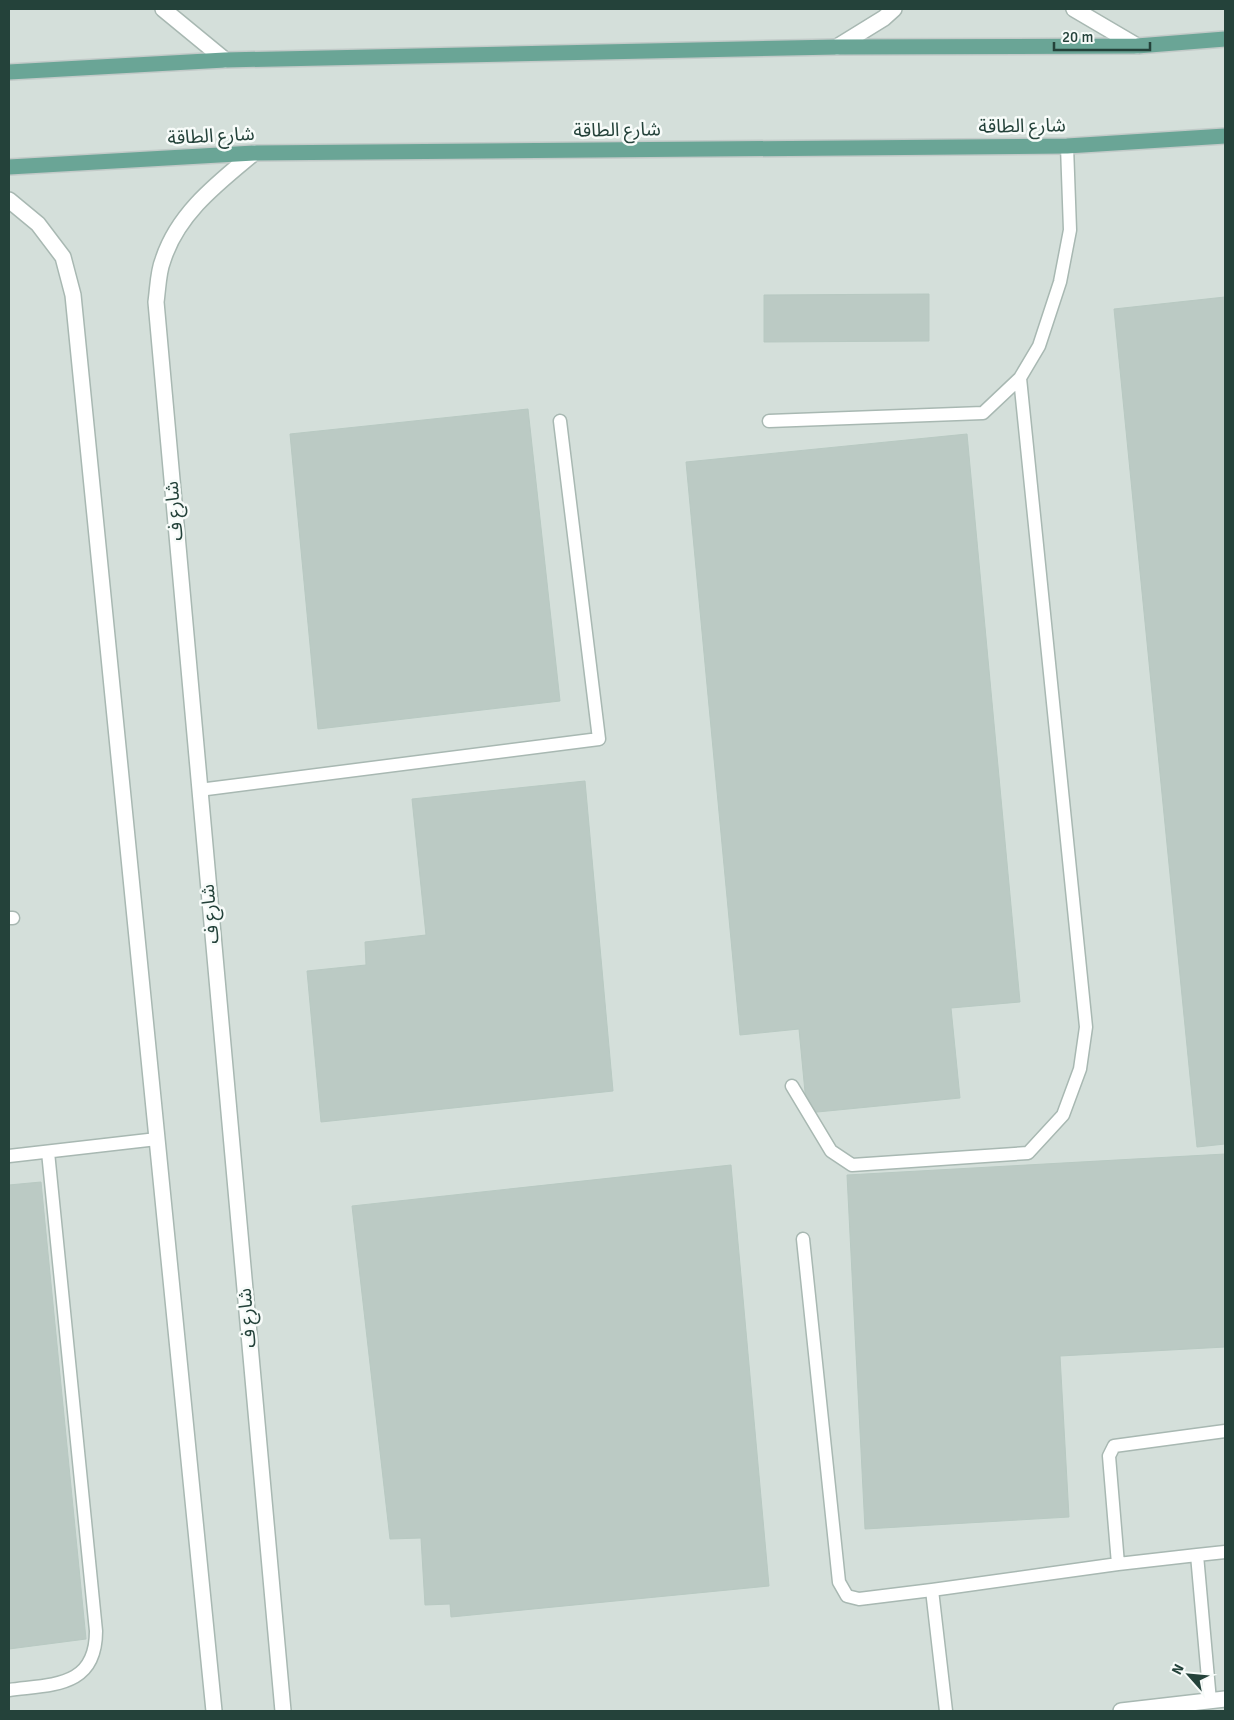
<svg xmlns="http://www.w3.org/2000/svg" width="1234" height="1720" viewBox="0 0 1234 1720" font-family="Signika,'Noto Sans Arabic',sans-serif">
  <rect width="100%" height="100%" fill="#e6efeb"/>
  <path fill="#d4dfda" d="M9,9h1216v1702h-1216z"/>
  <path fill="#bbcac4" stroke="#b8c9c2" d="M929,294v47l-165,1v-47z
    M1225,297v847l-28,3 -83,-838z
    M528,409l32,292 -242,28 -28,-295z
    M967,434l53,568 -69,6 9,90 -153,15 -8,-84 -59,6 -54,-573z
    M585,781l28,310 -292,31 -14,-151 59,-6 -1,-23 61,-7 -14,-136z
    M1225,1154v193l-165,9 9,161 -204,12 -18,-354z
    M731,1165l38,421 -318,31 -1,-13 -25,1 -4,-67 -31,1 -38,-333z
    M41,1182l45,457 -77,10v-464z"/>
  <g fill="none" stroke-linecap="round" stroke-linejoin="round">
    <g stroke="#a8b8b2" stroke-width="15">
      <path id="service" d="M769,421l214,-8 37,-35 19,-32 21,-64 10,-52 -3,-84
        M199,790l400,-51 -39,-318
        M9,918h4
        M792,1086l39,65 21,14 176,-12 35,-38 17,-46 6,-42 -66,-649
        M9,1156l148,-17
        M803,1239l36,343 8,14 12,3 73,-9 186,-26 -9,-108 5,-10 111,-15
        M1118,1564l79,-9
        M932,1590l14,121
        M9,1690c43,-6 87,-2 87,-59l-48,-479
        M1210,1701l-13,-146 28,-3"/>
    </g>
    <g stroke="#a8b8b2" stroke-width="18">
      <path id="minor" d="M163,9l62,51
        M1074,9l63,37
        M837,47l47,-29 10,-9
        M1121,1711l104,-12"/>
    </g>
    <g stroke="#a8b8b2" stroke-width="18">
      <path id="tertiary" d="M254,153c-36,30 -76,60 -91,107 -5,12 -5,28 -7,42l127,1409
        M9,200l29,24 25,33 10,38 141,1416"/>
    </g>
    <g stroke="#c2cac8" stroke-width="18">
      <path id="primary" d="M9,72l216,-12 612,-13 300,-1 88,-7
        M9,167l245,-14 813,-7 158,-10"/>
    </g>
    <use href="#service" stroke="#fff" stroke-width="12"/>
    <use href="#minor" stroke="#fff" stroke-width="15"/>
    <use href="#tertiary" stroke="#fff" stroke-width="15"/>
    <use href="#primary" stroke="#6aa596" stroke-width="15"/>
  </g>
  <g text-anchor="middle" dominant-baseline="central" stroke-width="5" stroke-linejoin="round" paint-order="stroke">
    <g font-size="19" fill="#24423a" stroke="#f7fbf9">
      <text transform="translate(1022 126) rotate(-1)">شارع الطاقة</text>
      <text transform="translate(617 130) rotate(-1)">شارع الطاقة</text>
      <text transform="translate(211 136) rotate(-3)">شارع الطاقة</text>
      <text transform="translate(174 511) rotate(-95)">شارع ف</text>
      <text transform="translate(210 914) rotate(-95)">شارع ف</text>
      <text transform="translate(247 1318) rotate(-95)">شارع ف</text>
    </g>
  </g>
  <rect width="1234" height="1720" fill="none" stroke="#24423a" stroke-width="20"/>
  <g transform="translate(1189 1675) rotate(297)" stroke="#f7fbf9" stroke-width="4" paint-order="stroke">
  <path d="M0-4L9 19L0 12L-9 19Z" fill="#24423a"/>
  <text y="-8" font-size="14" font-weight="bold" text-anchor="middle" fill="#24423a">N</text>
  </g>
  <path d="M1054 42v8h96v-8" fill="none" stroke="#24423a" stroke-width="2.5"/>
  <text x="1062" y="42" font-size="15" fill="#24423a" stroke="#f7fbf9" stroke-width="4" paint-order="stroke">20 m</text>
</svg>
